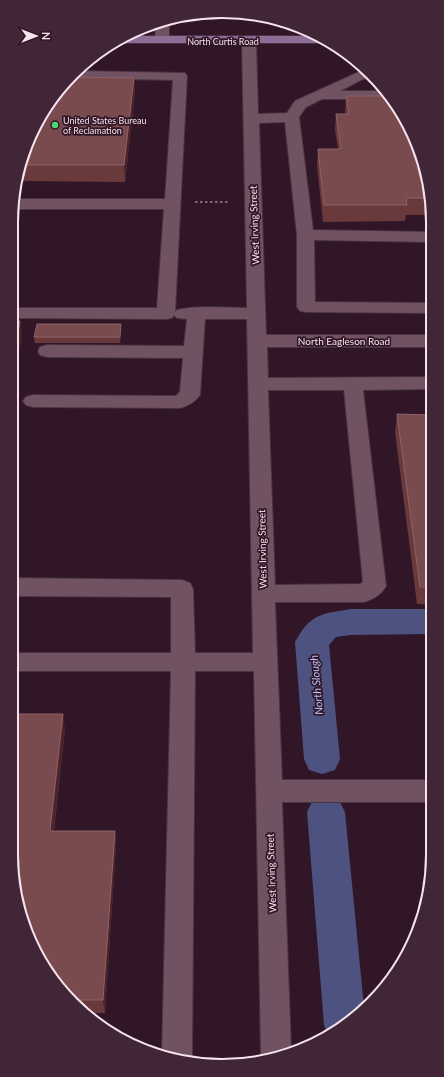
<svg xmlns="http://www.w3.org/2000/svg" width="444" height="1077" viewBox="0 0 444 1077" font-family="Lato,sans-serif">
  <rect width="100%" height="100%" fill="#301626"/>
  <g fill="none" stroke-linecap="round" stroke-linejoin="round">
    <path fill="#4d5280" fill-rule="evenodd" d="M351,609h81v25l-81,1 -15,2 -7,8 11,114 -5,11 -13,4 -13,-4 -5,-11 -9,-117c16,-29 26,-28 56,-33z
      M326,796l13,4 6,12 19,195 -25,24 -11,4 -4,-10 -17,-213 6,-12z"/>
    <g stroke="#483440" stroke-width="2">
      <path id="minor" d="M169,22v18l-2,3h-10l-2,-3 1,-15z
        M249,37l5,1 2,3 2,73 29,-1 8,-12 66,-30h6l8,7 -12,1 -23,12h46l5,8h-69l-16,8 -7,10 14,113 118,2v10l-117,-2 1,62 116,1v10l-125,-1 -6,-1 -3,-4v-72l-12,-113 -26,1 7,212h166v12h-165l1,31 164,-1v12l-69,1 23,196c-5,9 -12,13 -22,16h-89l7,178h151v22h-151l9,248 -28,12 -2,-5 -7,-386h-59l-3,387 -2,5 -28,-10 9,-382h-160v-18h160v-56l-160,-1v-18l171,2 8,3 3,6 2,64h58l-6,-334h-42l-5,76c-5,7 -12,11 -20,13l-147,-1 -7,-2 -3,-4 3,-4 7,-2 143,1 4,-4 3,-34 -136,-1 -7,-2 -2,-4 2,-4 7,-2 137,1 3,-27 -10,-1 -3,-3 -2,3 -6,1 -155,-1v-10h146l7,-99h-151l2,-10h150l8,-119 -103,-2 9,-7 106,2 2,3 -12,236 2,-2c20,-5 48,-2 70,-2l-5,-267 2,-3zM268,390h76l19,192 -3,2 -85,1z"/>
    </g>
    <g stroke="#483440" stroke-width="2">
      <path id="major" d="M125,36h193l14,7h-217z"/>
    </g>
    <path stroke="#806876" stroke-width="2" stroke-dasharray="2.5 2.5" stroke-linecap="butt" d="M195,202h35"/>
    <use href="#minor" fill="#715263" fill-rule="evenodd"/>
    <use href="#major" fill="#8d6c95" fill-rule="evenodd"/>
  </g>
  <path fill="#6a393c" d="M134,78l1,15 -10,89 -107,-1 4,-27z
    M346,96l85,98v21h-25l-1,6 -82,1 -6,-57 1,-16h20l-3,-19 1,-16h9z
    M121,330l-1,13h-85l-1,-6z
    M397,414l35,1v190l-15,-1 -22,-172z
    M65,729l-11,102h61l1,14 -11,168h-19l-23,-19 -41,-71z"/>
  <path fill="#4c232b" d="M134,78l1,15 -10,89 -1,-17z
    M20,321l2,15 -11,67v-29z
    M63,714l2,15 -13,116 -2,-14z
    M115,831l1,14 -11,168 -2,-13z"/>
  <path fill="#794b4f" stroke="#8c6368" d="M71,77l63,1 -10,87h-104l2,-11 41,-71z
    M346,96h43l22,33 20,65v4h-25l1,7h-83l-6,-56h23l-5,-35h13z
    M11,321h9l-9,53z
    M37,324h84l-1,13h-86z
    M397,414l35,1v172h-12z
    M11,714h52l-13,117h65l-12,169h-32l-8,-6 -41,-71 -11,-68z"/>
  <circle fill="#4fd675" stroke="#301626" stroke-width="1.5" cx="55" cy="125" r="4"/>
  <g text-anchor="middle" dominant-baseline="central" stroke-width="3.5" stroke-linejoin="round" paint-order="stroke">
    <g font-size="9" fill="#f6e3ed" stroke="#301626">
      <text x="223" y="41">North Curtis Road</text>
    </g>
    <g font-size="9" fill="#f6e3ed" stroke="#301626" text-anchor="start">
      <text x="63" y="120">United States Bureau<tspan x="63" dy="10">of Reclamation</tspan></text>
    </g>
    <g font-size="10" fill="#f6e3ed" stroke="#301626">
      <text transform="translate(254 225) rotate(-92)">West Irving Street</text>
      <text x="344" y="341">North Eagleson Road</text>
      <text transform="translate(262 549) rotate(-91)">West Irving Street</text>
      <text transform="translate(271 873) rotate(-92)">West Irving Street</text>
    </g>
    <g font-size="11" font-style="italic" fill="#b8c0fb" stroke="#301626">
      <text transform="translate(316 685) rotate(-95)">North Slough</text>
    </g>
  </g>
  <path d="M0 0H444V1077H0ZM222 18H222A204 204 0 0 1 426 222V855A204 204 0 0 1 222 1059H222A204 204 0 0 1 18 855V222A204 204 0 0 1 222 18Z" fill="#402636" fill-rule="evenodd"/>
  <path fill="none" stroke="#f6e3ed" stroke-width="2" d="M222 18H222A204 204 0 0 1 426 222V855A204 204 0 0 1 222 1059H222A204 204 0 0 1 18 855V222A204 204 0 0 1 222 18Z"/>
  <g transform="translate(36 36) rotate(90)" stroke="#301626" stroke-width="3" paint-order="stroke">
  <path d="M0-3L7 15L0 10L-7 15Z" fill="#f6e3ed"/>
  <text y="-6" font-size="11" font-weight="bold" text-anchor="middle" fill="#f6e3ed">N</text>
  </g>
</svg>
